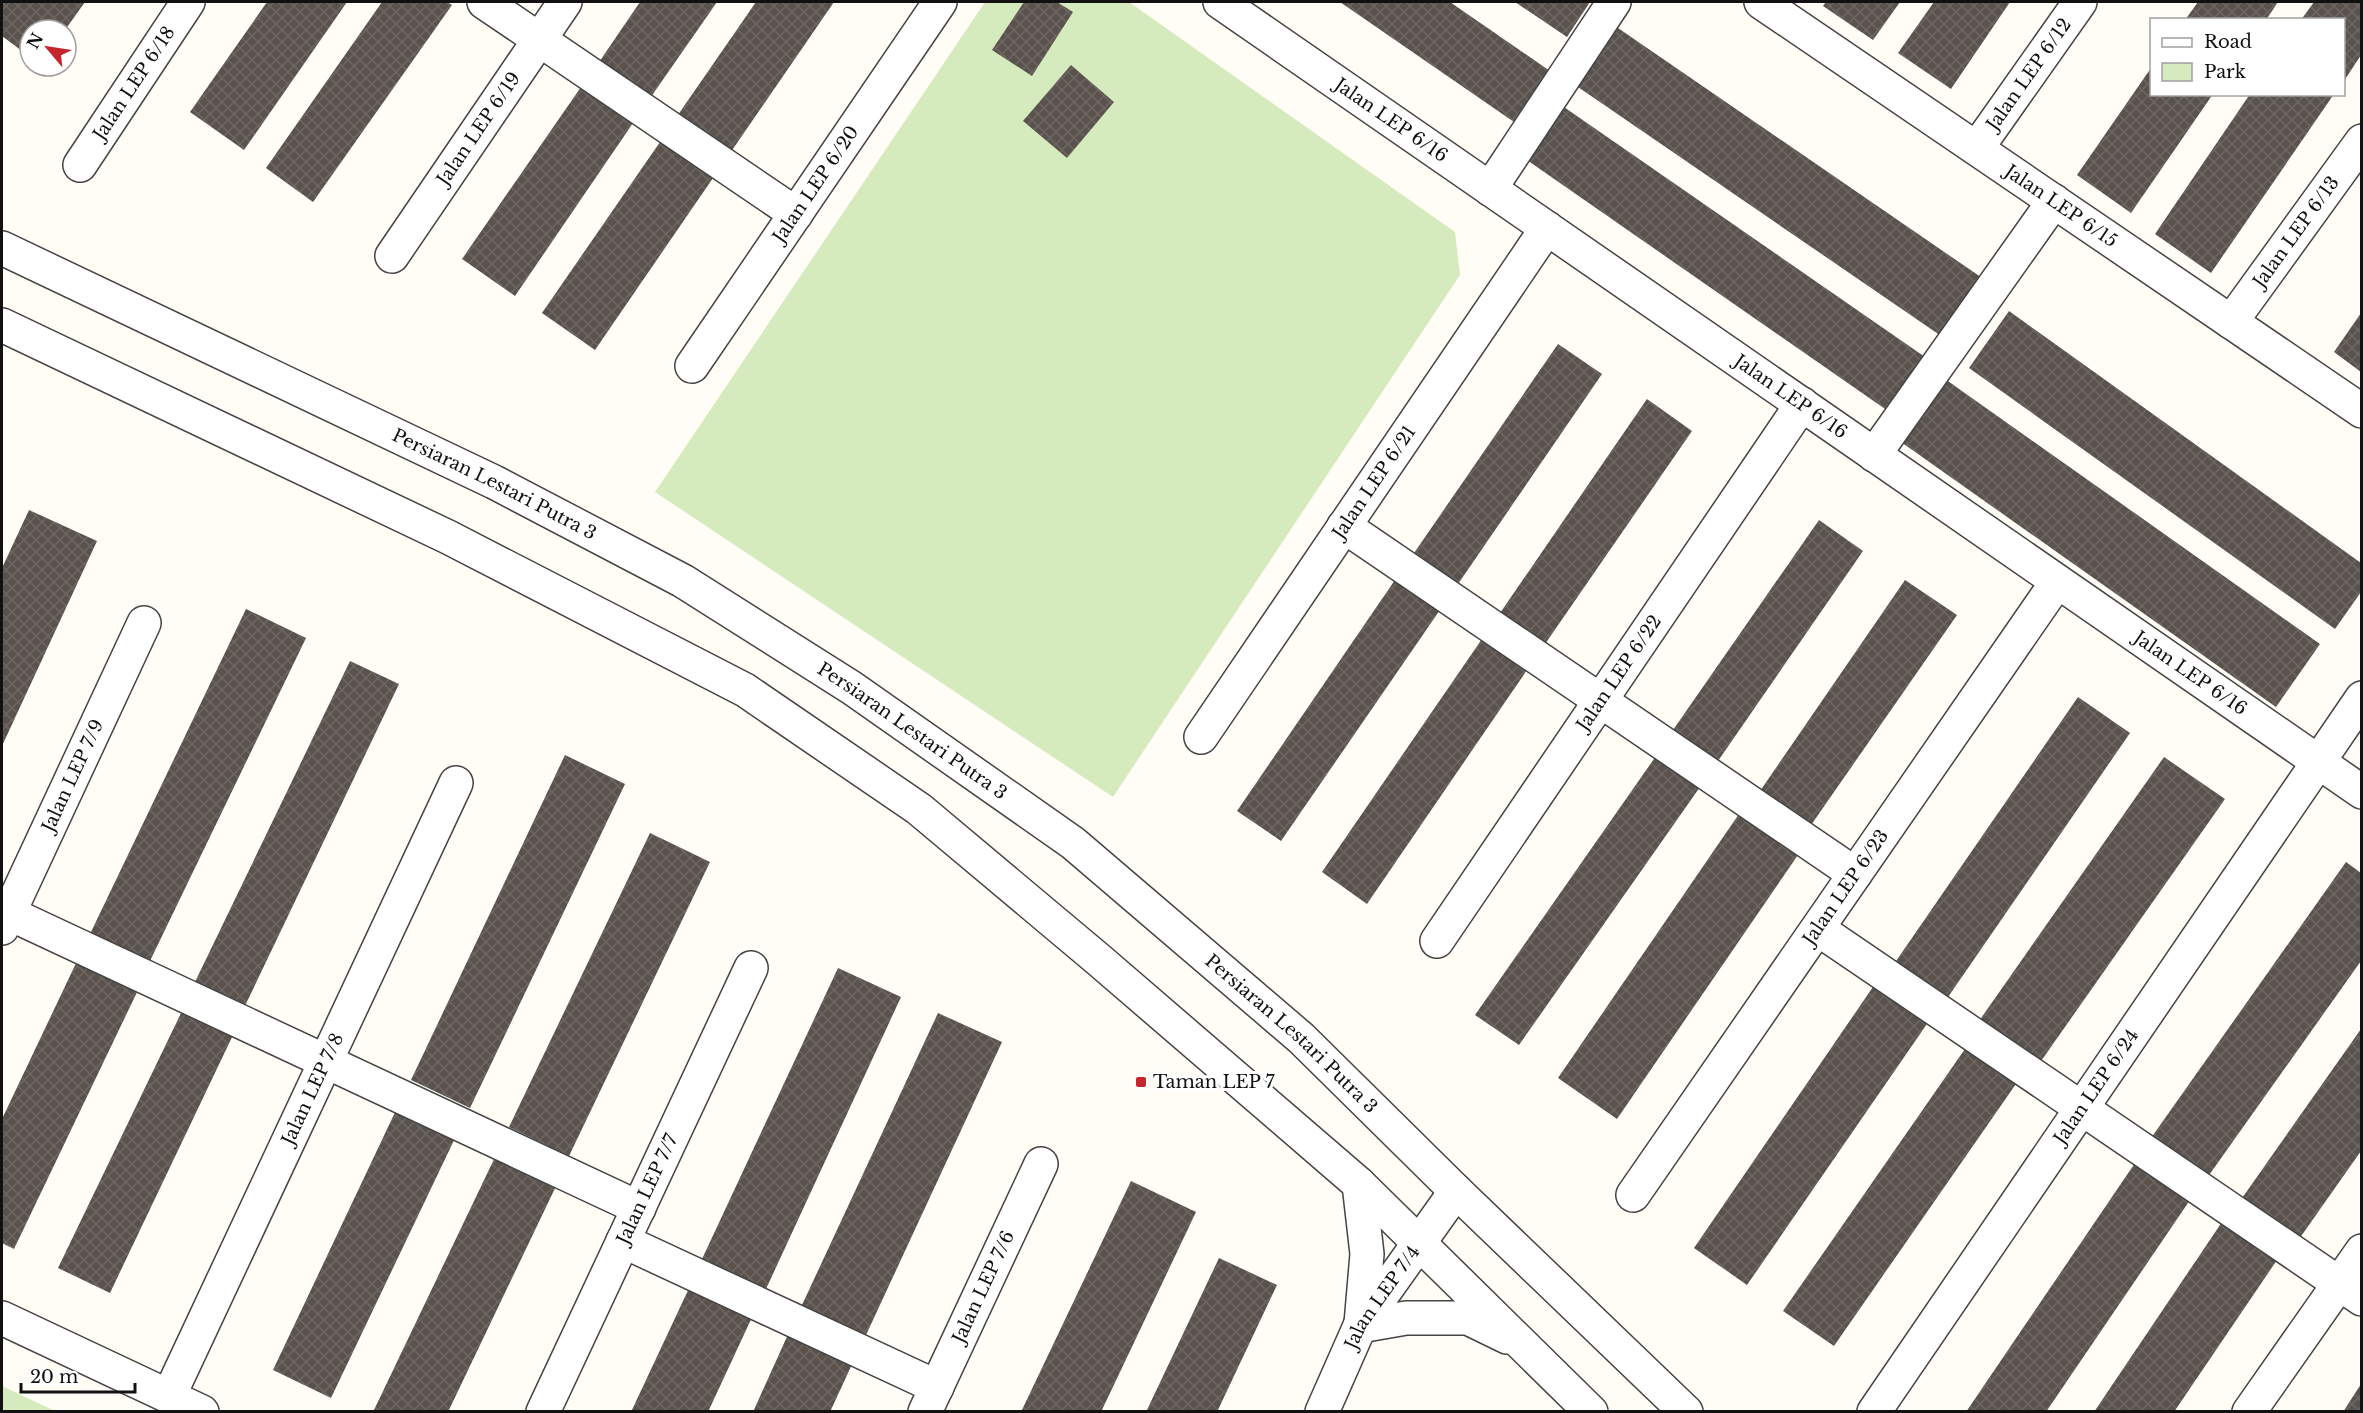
<svg xmlns="http://www.w3.org/2000/svg" width="2363" height="1413" viewBox="0 0 2363 1413" font-family="'Libre Baskerville',serif">
  <defs>
    <pattern id="building-cross-hatch" width="8" height="8" patternUnits="userSpaceOnUse" patternTransform="scale(1.5)"><rect width="8" height="8" fill="#5a524d"/><path d="M0 0l8 8M0 8l8-8" fill="none" stroke="#6d6662"/></pattern>
  </defs>
  <rect width="100%" height="100%" fill="#fffdf5"/>
  <path fill="#d5ebbd" d="M985,2h144l326,230 5,43 -347,522 -458,-305z
    M2,1386l53,25h-53z"/>
  <path fill="url(#building-cross-hatch)" d="M2,2h83l-20,28h-35v27l-28,-21z
    M267,2h80l-103,148 -54,-38z
    M382,2h65l5,3 -139,197 -47,-34z
    M640,2h77l-71,102 -51,-36z
    M756,2h78l-108,157 -53,-37z
    M1024,2h33l16,10 -41,64 -40,-26z
    M1340,2h110l100,69 -36,51z
    M1515,2h75l-23,35z
    M1826,2h74l-27,38 -50,-34z
    M1934,2h76l-59,87 -53,-36z
    M2198,2h80l-12,18h-81z
    M2314,2h47v53l-17,26v-61h-43z
    M1618,28l370,254 -41,58 -369,-253z
    M1071,65l43,37 -47,56 -44,-37z
    M2151,68v26h62l-82,119 -54,-38z
    M581,87l52,36 -118,173 -53,-37z
    M2250,94h84l-123,179 -56,-39z
    M1561,105l364,252 -37,54 -364,-253z
    M660,142l53,36 -118,172 -53,-37z
    M2009,311l352,252v29l-26,37 -366,-261z
    M2361,313v59l-27,-20z
    M1558,344l44,30 -146,213 -44,-31z
    M1945,379l375,265 -44,63 -375,-265z
    M1647,399l45,32 -149,216 -45,-31z
    M29,510l68,31 -95,205v-178z
    M1819,520l44,31 -145,210 -45,-31z
    M1397,577l45,30 -161,234 -44,-30z
    M1905,580l52,35 -148,213 -51,-34z
    M246,609l60,29 -157,325 -59,-29z
    M1484,636l45,31 -162,237 -45,-32z
    M350,661l49,23 -155,324 -50,-24z
    M2078,697l52,36 -184,267 -52,-36z
    M565,755l60,29 -155,324 -59,-28z
    M1656,756l44,31 -181,258 -44,-30z
    M2164,757l61,42 -186,265 -60,-43z
    M1741,811l59,41 -183,267 -59,-41z
    M650,833l60,29 -141,294 -60,-29z
    M2346,862l15,11v88l-154,217 -56,-40z
    M78,959l61,29 -125,261 -12,-6v-124z
    M838,968l63,29 -135,292 -64,-30z
    M1875,984l54,37 -182,264 -53,-37z
    M183,1009l51,24 -124,260 -52,-25z
    M938,1013l64,29 -136,293 -64,-30z
    M2361,1029v122l-64,91 -57,-41z
    M1967,1046l51,35 -184,265 -51,-35z
    M398,1106l59,28 -126,264 -58,-28z
    M497,1153l61,29 -110,230h-75z
    M2135,1163l55,37 -144,212h-80z
    M1131,1181l65,31 -95,200h-80z
    M2222,1222l55,38 -103,152h-80z
    M1219,1258l58,27 -60,127h-71z
    M691,1284l63,29 -46,99h-77z
    M790,1330l64,30 -24,52h-77z
    M2361,1384v28h-18z"/>
  <g fill="none" stroke-linecap="round" stroke-linejoin="round">
    <g stroke="#444" stroke-width="36">
      <g id="minor">
        <path d="M484,2l312,212"/>
        <path id="s1" d="M1220,2l1142,790"/>
        <path id="s2" d="M1761,2l601,409"/>
        <path id="s3" d="M1977,148l103,-146"/>
        <path id="s4" d="M80,165l108,-163"/>
        <path d="M1490,189l124,-187"/>
        <path id="s5" d="M2,248l492,234 189,99 169,107 221,155 228,195 155,153 230,221"/>
        <path id="s6" d="M392,256l173,-254"/>
        <path id="s7" d="M2231,322l131,-181"/>
        <path d="M2,325l446,212 297,153 174,119 180,151 260,224 232,228"/>
        <path id="s8" d="M692,366l248,-364"/>
        <path d="M1874,455l180,-254"/>
        <path d="M1344,526l511,348"/>
        <path id="s9" d="M1201,737l346,-509"/>
        <path d="M2,910l637,298"/>
        <path id="s10" d="M2,928l142,-305"/>
        <path d="M1818,929l544,370"/>
        <path id="s11" d="M1437,941l365,-537"/>
        <path d="M1359,1184l8,70 -6,70"/>
        <path id="s12" d="M1633,1195l424,-613"/>
        <path d="M623,1241l314,146"/>
        <path d="M2,1318l200,94"/>
        <path d="M1360,1326l46,-8h62l39,19"/>
        <path id="s13" d="M169,1396l287,-613"/>
        <path id="s14" d="M543,1412l208,-444"/>
        <path id="s15" d="M925,1412l116,-248"/>
        <path id="s16" d="M1322,1412l38,-86 96,-135"/>
        <path id="s17" d="M1874,1412l488,-714"/>
        <path d="M2249,1412l113,-161"/>
      </g>
    </g>
    <use href="#minor" stroke="#fff" stroke-width="33"/>
  </g>
  <rect fill="#c4262e" stroke="#fff" stroke-width="2" x="1135" y="1076" width="12" height="12" rx="3"/>
  <g text-anchor="middle" dominant-baseline="central" stroke-width="6" stroke-linejoin="round" paint-order="stroke">
    <g font-size="18" fill="#111" stroke="#fff">
      <text stroke="none"><textPath href="#s3" startOffset="90">Jalan LEP 6/12</textPath></text>
      <text stroke="none"><textPath href="#s4" startOffset="98">Jalan LEP 6/18</textPath></text>
      <text stroke="none"><textPath href="#s1" startOffset="208">Jalan LEP 6/16</textPath></text>
      <text stroke="none"><textPath href="#s6" startOffset="154">Jalan LEP 6/19</textPath></text>
      <text stroke="none"><textPath href="#s8" startOffset="220">Jalan LEP 6/20</textPath></text>
      <text stroke="none"><textPath href="#s2" startOffset="363">Jalan LEP 6/15</textPath></text>
      <text stroke="none"><textPath href="#s7" startOffset="111">Jalan LEP 6/13</textPath></text>
      <text stroke="none"><textPath href="#s1" startOffset="694">Jalan LEP 6/16</textPath></text>
      <text stroke="none"><textPath href="#s9" startOffset="308">Jalan LEP 6/21</textPath></text>
      <text stroke="none"><textPath href="#s5" startOffset="546">Persiaran Lestari Putra 3</textPath></text>
      <text stroke="none"><textPath href="#s11" startOffset="324">Jalan LEP 6/22</textPath></text>
      <text stroke="none"><textPath href="#s1" startOffset="1180">Jalan LEP 6/16</textPath></text>
      <text stroke="none"><textPath href="#s5" startOffset="1032">Persiaran Lestari Putra 3</textPath></text>
      <text stroke="none"><textPath href="#s10" startOffset="168">Jalan LEP 7/9</textPath></text>
      <text stroke="none"><textPath href="#s12" startOffset="374">Jalan LEP 6/23</textPath></text>
      <text stroke="none"><textPath href="#s5" startOffset="1518">Persiaran Lestari Putra 3</textPath></text>
      <text stroke="none"><textPath href="#s17" startOffset="394">Jalan LEP 6/24</textPath></text>
      <text stroke="none"><textPath href="#s13" startOffset="339">Jalan LEP 7/8</textPath></text>
      <text stroke="none"><textPath href="#s14" startOffset="246">Jalan LEP 7/7</textPath></text>
      <text stroke="none"><textPath href="#s15" startOffset="138">Jalan LEP 7/6</textPath></text>
      <text stroke="none"><textPath href="#s16" startOffset="130">Jalan LEP 7/4</textPath></text>
    </g>
    <g font-size="18" fill="#111" stroke="#fff" text-anchor="start">
      <text x="1153" y="1082">Taman LEP 7</text>
    </g>
  </g>
  <rect width="2363" height="1413" fill="none" stroke="#111111" stroke-width="6"/>
  <rect x="2150" y="18" width="195" height="78" fill="#ffffff" stroke="#a0a0a0" stroke-width="1.5"/>
  <rect x="2162" y="38" width="30" height="9" fill="#ffffff" stroke="#a0a0a0" stroke-width="1.5"/>
  <text x="2204" y="48" font-size="18" fill="#111111">Road</text>
  <rect x="2162" y="63" width="30" height="18" fill="#d5ebbd" stroke="#a0a0a0" stroke-width="1.5"/>
  <text x="2204" y="78" font-size="18" fill="#111111">Park</text>
  <g transform="translate(48 48) rotate(299)"><circle r="28" fill="#ffffff" stroke="#a0a0a0" stroke-width="1.5"/>
  <path d="M0-4.5L10 22L0 15L-10 22Z" fill="#c4262e"/>
  <text y="-9" font-size="16" font-weight="bold" text-anchor="middle" fill="#111111">N</text>
  </g>
  <path d="M21 1383v9h114v-9" fill="none" stroke="#111111" stroke-width="3"/>
  <text x="30" y="1383" font-size="18" fill="#111111" stroke="#ffffff" stroke-width="4.5" paint-order="stroke">20 m</text>
</svg>
